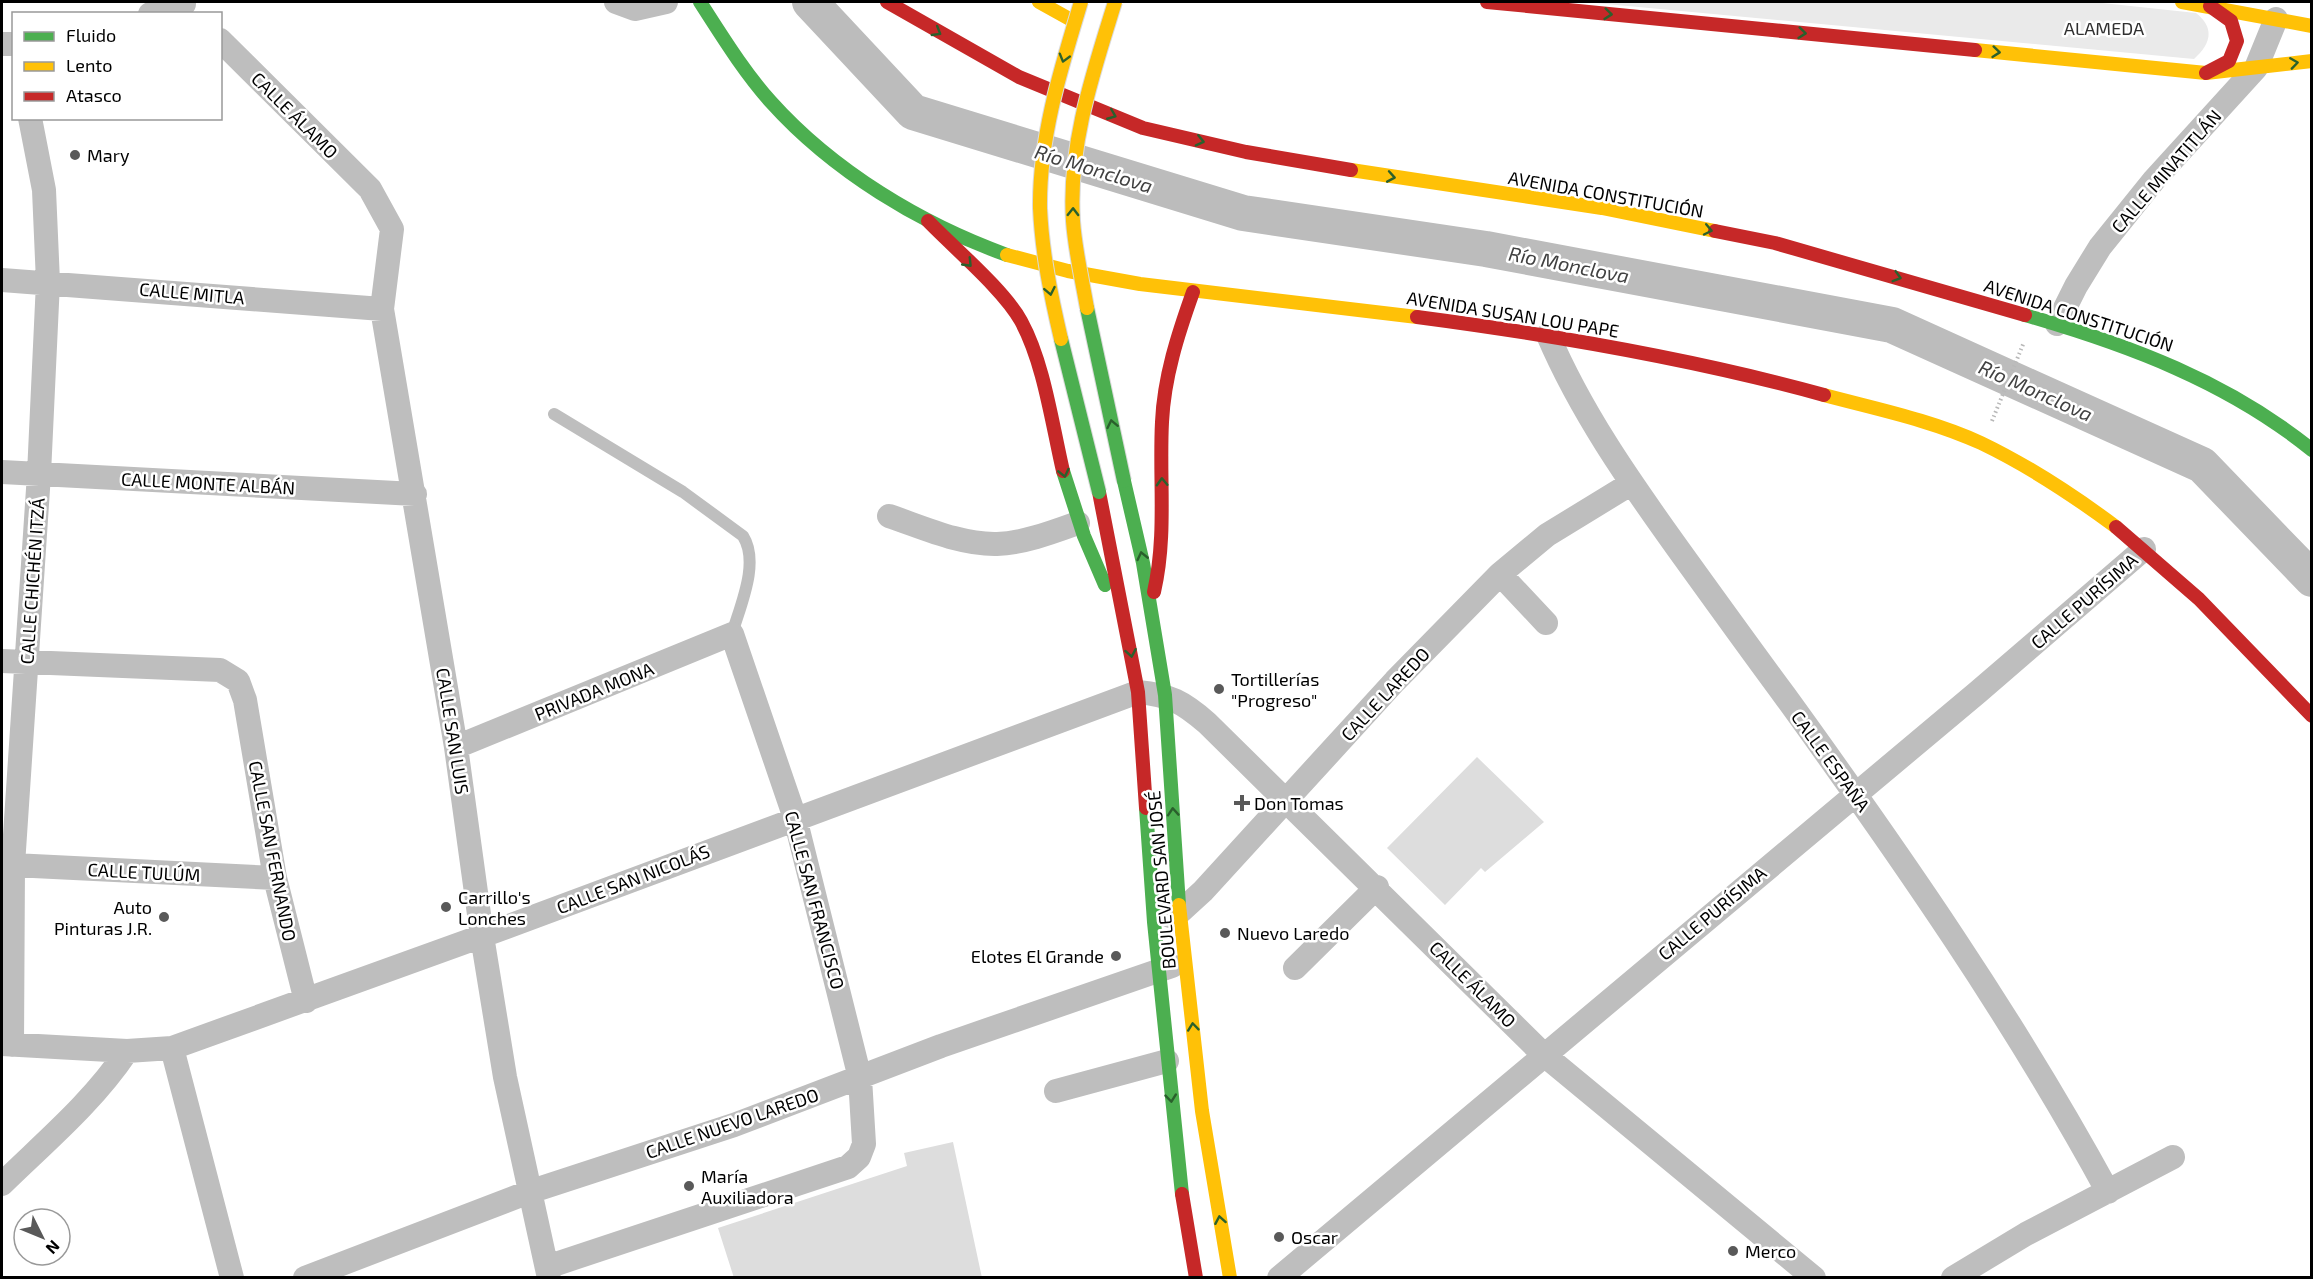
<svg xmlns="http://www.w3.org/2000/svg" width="2313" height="1279" viewBox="0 0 2313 1279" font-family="'Exo 2',sans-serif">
  <rect width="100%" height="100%" fill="#fff"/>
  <path fill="#eaeaea" d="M1585,2h508l103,11c19,15 15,31 -2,46z"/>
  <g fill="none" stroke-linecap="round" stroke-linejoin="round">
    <path stroke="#bcbcbc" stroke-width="36" d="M810,2l103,110 330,101 243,36 406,76 310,140 110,114"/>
  </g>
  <path fill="#ddd" d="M1477,757l67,65 -59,50 -4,-4 -36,37 -58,-57z
    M953,1142l29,136h-248l-16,-50 189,-62 -3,-13z"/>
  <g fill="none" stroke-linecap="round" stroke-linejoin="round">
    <path stroke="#b8b8b8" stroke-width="4" stroke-dasharray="1.5 3" stroke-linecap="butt" d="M1992,421l32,-79"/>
    <path stroke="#bebebe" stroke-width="12" d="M554,414l129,78 60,44c17,27 -3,70 -11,98"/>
    <path stroke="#bebebe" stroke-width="24" d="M616,2l19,7 31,-7
      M150,14l34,-10
      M220,40l150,149 22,40 -10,80 74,438 26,189 23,141 44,201
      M2,44h12
      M2,280l380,29
      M2057,324l19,-38 24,-39 54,-67 102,-112 20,-49
      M1548,335c33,77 80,144 128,211 36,50 72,100 109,150 115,159 229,323 323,496
      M2,472l413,22
      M889,516c33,11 72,29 108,28 27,-1 56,-12 81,-21
      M1500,574l46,49
      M2,661l218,9 18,11 7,19 30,178 31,123
      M456,747l276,-113 63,184 65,260 4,66 -5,13 -11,10 -301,100
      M13,865l262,13
      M1170,916l10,-4 23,-21 192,-210 105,-107 47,-39 85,-52
      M1295,968l82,-81
      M2,1044l125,7 45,-3 310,-112 656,-244c32,3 45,10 69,31l336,331 271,224
      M12,1045l1,-180 26,-391 9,-192 -4,-92 -14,-72
      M172,1048l60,230
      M1056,1091l111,-30
      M2,1184c44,-43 90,-81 125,-133
      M305,1278l224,-86 205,-67 207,-79 231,-80
      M1279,1278l699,-586 166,-143
      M1953,1278l73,-44 147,-77"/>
    <path stroke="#4caf50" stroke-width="14" d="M700,2c22,34 44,70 71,100 62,69 150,122 236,153
      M2025,315c104,30 203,67 287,135
      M1063,471l21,65 21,49
      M1124,481l19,82 22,132 14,210
      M1146,808l8,114 28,272"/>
    <path stroke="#ffc107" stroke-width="14" d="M1039,2l36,20
      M2182,2l130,24
      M1975,50l231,23 106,-12
      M1351,170l251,38 113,23
      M1007,255l61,16 72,13 277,33
      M1824,395c52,14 107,25 157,48 48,23 92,52 135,84
      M1179,905l23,206 28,167"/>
    <path stroke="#c62828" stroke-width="14" d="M887,2l132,75 124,51 103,24 105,18
      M1487,2l488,48
      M2206,73l23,-12 8,-20 -6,-20 -21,-15
      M928,221c26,27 76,69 93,100 23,42 31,103 42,150
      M1715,231l60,12 250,72
      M1417,317c137,18 273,41 407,78
      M1099,492l39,200 8,116
      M2116,527l83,72 113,117
      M1154,592c13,-57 5,-113 8,-170 2,-45 16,-88 31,-130
      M1182,1194l14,84"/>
    <g stroke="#dbdbdb" stroke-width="16" stroke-linecap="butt">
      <path id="fast-bridge" d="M1087,308l37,173
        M1061,339l38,153"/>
    </g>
    <g stroke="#dbdbdb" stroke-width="16" stroke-linecap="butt">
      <path id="slow-bridge" d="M1087,308c-5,-29 -12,-58 -14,-87 -5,-75 20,-148 42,-219
        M1061,339c-10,-43 -19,-86 -21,-131 -1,-70 21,-140 41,-206"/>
    </g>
    <use href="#fast-bridge" stroke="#4caf50" stroke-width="14"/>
    <use href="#slow-bridge" stroke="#ffc107" stroke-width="14"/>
  </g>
  <defs><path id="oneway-chevron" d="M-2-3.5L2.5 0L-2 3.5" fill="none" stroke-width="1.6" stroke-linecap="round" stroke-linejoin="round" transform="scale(1.5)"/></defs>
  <g stroke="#2a602c">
    <use href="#oneway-chevron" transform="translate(1608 14) rotate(6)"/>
    <use href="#oneway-chevron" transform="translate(937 32) rotate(31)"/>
    <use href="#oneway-chevron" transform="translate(1802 33) rotate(6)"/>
    <use href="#oneway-chevron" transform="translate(1996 52) rotate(6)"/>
    <use href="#oneway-chevron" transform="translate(1064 58) rotate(106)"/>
    <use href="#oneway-chevron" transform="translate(2294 63) rotate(-8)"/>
    <use href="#oneway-chevron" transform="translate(1112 115) rotate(22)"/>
    <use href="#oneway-chevron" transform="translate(1200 141) rotate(13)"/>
    <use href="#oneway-chevron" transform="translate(1391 177) rotate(10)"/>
    <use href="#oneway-chevron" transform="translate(1073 212) rotate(-89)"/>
    <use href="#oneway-chevron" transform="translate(1708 230) rotate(12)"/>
    <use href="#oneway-chevron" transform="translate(968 263) rotate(46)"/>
    <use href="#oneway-chevron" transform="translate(1897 277) rotate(16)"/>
    <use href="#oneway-chevron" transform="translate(1050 291) rotate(79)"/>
    <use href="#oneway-chevron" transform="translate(1112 424) rotate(-102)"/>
    <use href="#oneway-chevron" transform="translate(1064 473) rotate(77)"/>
    <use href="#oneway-chevron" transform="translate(1162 482) rotate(-92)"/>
    <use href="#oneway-chevron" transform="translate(1142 556) rotate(-103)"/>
    <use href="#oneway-chevron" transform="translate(1131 653) rotate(80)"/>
    <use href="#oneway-chevron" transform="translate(1173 812) rotate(-94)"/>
    <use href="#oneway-chevron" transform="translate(1193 1027) rotate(-96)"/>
    <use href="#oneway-chevron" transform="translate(1171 1098) rotate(84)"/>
    <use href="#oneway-chevron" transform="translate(1220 1220) rotate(-100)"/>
  </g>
  <g fill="#595959" stroke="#fff" stroke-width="2">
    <circle cx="75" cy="155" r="6"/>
    <circle cx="1219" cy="689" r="6"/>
    <path d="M1239 794h6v6h6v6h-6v6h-6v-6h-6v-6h6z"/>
    <circle cx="446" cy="907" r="6"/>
    <circle cx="164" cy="917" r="6"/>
    <circle cx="1225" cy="933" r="6"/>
    <circle cx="1116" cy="956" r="6"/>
    <circle cx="689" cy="1186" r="6"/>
    <circle cx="1279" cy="1237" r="6"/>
    <circle cx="1733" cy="1251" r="6"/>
  </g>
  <g text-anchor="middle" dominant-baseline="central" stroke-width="5" stroke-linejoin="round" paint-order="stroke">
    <g font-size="18" fill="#303030" stroke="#fff">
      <text x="2104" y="28">ALAMEDA</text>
    </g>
    <g font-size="18" fill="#000" stroke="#fff">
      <text transform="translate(295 115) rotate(45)">CALLE ÁLAMO</text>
      <text transform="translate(2166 171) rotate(-49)">CALLE MINATITLÁN</text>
      <text transform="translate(1606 194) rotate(10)">AVENIDA CONSTITUCIÓN</text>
      <text transform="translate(192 293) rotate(5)">CALLE MITLA</text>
      <text transform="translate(1513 314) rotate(9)">AVENIDA SUSAN LOU PAPE</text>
      <text transform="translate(2079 315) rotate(18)">AVENIDA CONSTITUCIÓN</text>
      <text transform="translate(208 483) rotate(3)">CALLE MONTE ALBÁN</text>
      <text transform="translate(32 581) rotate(-86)">CALLE CHICHÉN ITZÁ</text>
      <text transform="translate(2084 601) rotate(-41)">CALLE PURÍSIMA</text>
      <text transform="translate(594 691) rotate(-22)">PRIVADA MONA</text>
      <text transform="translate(1385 694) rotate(-47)">CALLE LAREDO</text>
      <text transform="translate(453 731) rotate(81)">CALLE SAN LUIS</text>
      <text transform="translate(1831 761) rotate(54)">CALLE ESPAÑA</text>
      <text transform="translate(273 851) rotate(79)">CALLE SAN FERNANDO</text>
      <text transform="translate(144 872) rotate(3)">CALLE TULÚM</text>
      <text transform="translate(633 879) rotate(-21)">CALLE SAN NICOLÁS</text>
      <text transform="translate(1161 880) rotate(-95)">BOULEVARD SAN JOSÉ</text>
      <text transform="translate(815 900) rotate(75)">CALLE SAN FRANCISCO</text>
      <text transform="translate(1712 913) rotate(-40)">CALLE PURÍSIMA</text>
      <text transform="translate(1473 984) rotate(45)">CALLE ÁLAMO</text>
      <text transform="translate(732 1123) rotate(-19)">CALLE NUEVO LAREDO</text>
    </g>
    <g font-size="18" fill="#000" stroke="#fff" text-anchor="start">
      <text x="87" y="155">Mary</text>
      <text x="1231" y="679">Tortillerías<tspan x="1231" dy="21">"Progreso"</tspan></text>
      <text x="1254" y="803">Don Tomas</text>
      <text x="458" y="897">Carrillo's<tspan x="458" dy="21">Lonches</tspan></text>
      <text x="152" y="907" text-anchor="end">Auto<tspan x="152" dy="21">Pinturas J.R.</tspan></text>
      <text x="1237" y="933">Nuevo Laredo</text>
      <text x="1104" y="956" text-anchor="end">Elotes El Grande</text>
      <text x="701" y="1176">María<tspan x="701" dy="21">Auxiliadora</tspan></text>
      <text x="1291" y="1237">Oscar</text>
      <text x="1745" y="1251">Merco</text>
    </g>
    <g font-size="20" font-style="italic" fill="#414141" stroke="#fff">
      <text transform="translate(1094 168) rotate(17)">Río Monclova</text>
      <text transform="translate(1569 264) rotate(11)">Río Monclova</text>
      <text transform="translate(2036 390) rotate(24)">Río Monclova</text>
    </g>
  </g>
  <rect width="2313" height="1279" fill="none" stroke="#000000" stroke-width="6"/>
  <rect x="12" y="12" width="210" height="108" fill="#ffffff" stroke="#999999" stroke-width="1.5"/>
  <rect x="24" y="32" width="30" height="9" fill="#4caf50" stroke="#999999" stroke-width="1.5"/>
  <text x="66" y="42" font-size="18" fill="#000000">Fluido</text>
  <rect x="24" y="62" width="30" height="9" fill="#ffc107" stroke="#999999" stroke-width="1.5"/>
  <text x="66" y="72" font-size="18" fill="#000000">Lento</text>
  <rect x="24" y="92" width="30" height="9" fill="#c62828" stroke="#999999" stroke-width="1.5"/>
  <text x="66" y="102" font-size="18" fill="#000000">Atasco</text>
  <g transform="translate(42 1237) rotate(133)"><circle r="28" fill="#ffffff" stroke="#999999" stroke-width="1.5"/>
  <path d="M0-4.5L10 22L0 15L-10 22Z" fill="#595959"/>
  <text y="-9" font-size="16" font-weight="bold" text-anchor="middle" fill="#000000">N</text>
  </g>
</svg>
